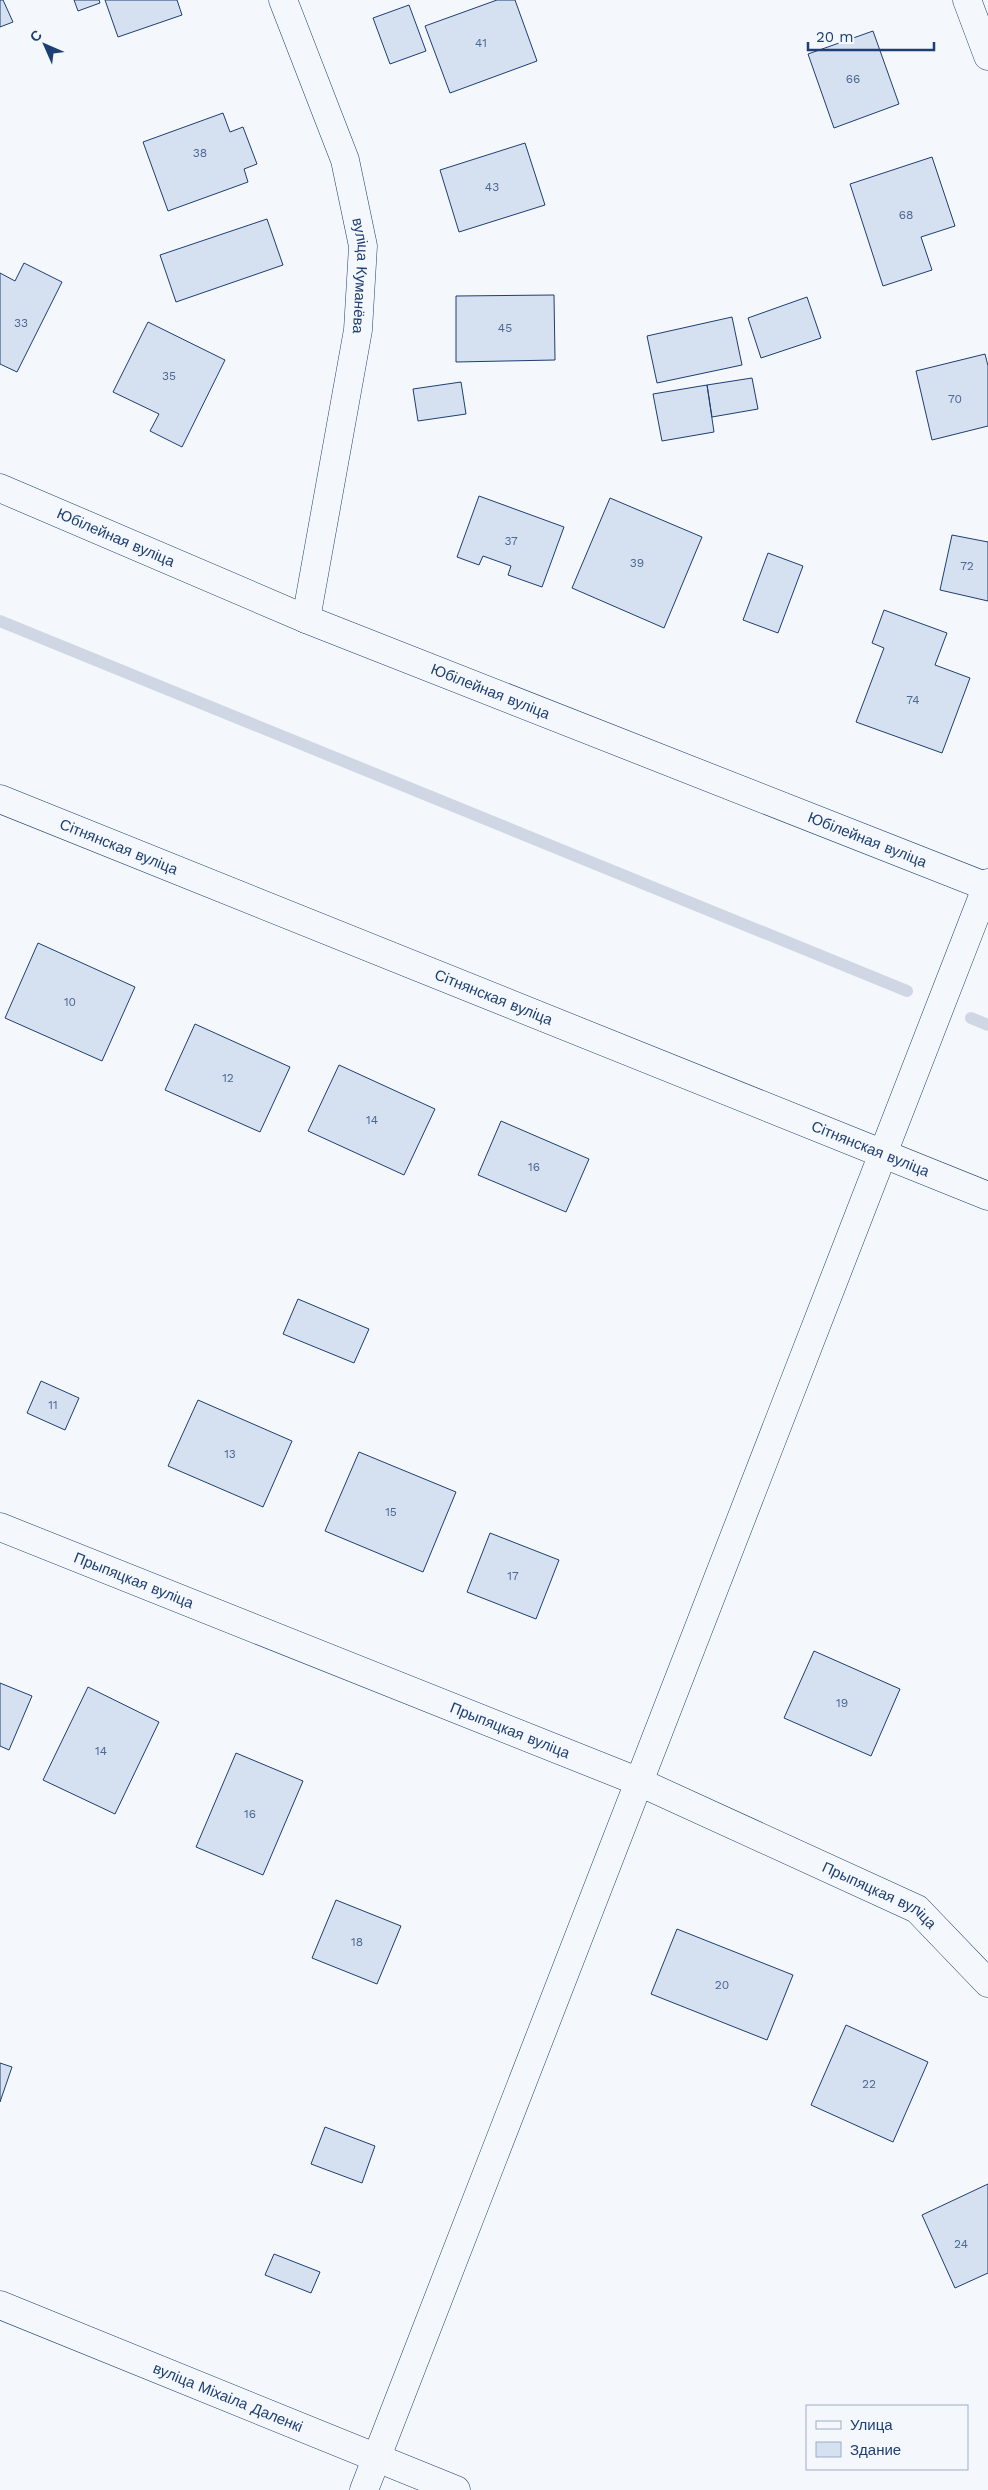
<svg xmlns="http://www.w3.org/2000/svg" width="988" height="2490" viewBox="0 0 988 2490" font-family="'Work Sans',sans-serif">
  <rect width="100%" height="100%" fill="#f4f7fb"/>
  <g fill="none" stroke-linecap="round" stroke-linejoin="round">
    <path stroke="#cfd7e4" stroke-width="12" d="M0,621l907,370
      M971,1018l17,7"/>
  </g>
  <path fill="#d5e0f0" stroke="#1d3f73" d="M0,0h3l10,22 -13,5z
    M74,0h25l1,3 -22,8z
    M105,0h72l5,15 -64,22z
    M497,0h18l22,61 -87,32 -25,-67z
    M409,5l17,46 -36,13 -17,-46z
    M873,31l26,73 -65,24 -26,-74z
    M223,113l7,19 13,-5 14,37 -13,5 4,13 -80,29 -25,-69z
    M525,143l20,62 -86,27 -19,-62z
    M932,157l23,69 -34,11 11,33 -49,16 -33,-102z
    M267,219l16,46 -107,37 -16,-47z
    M24,263l38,19 -45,90 -17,-8v-91l15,8z
    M554,295l1,65 -99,2v-66z
    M807,297l14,41 -60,20 -13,-40z
    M732,317l10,48 -85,18 -10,-47z
    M148,322l77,38 -43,87 -32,-16 9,-17 -46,-22z
    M985,354l3,12v60l-56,14 -16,-69z
    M752,378l6,31 -46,8 -5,-32z
    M461,382l5,32 -48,7 -5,-32z
    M707,385l7,47 -52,9 -9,-47z
    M479,496l85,31 -22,60 -34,-12 3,-9 -28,-10 -4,9 -22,-8z
    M610,498l92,39 -38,91 -92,-40z
    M952,535l36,7v59l-48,-11z
    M768,553l35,13 -25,67 -35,-13z
    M884,610l63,23 -12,32 35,13 -28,75 -86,-31 28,-74 -12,-5z
    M38,943l97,44 -33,74 -97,-43z
    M195,1024l95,43 -30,65 -95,-42z
    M339,1065l96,44 -31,66 -96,-44z
    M501,1121l88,38 -23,53 -88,-37z
    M298,1299l71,30 -15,34 -71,-29z
    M41,1381l38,17 -14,32 -38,-17z
    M198,1400l94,41 -29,66 -95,-41z
    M359,1452l97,40 -33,80 -98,-41z
    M490,1533l69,27 -23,59 -69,-27z
    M814,1651l86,38 -29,67 -87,-38z
    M0,1683l32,13 -23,54 -9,-4z
    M88,1687l71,35 -44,92 -72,-34z
    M236,1753l67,28 -40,94 -67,-28z
    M336,1900l65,26 -24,58 -65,-26z
    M677,1929l116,46 -26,65 -116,-46z
    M846,2025l82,37 -35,80 -82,-37z
    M0,2063l12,4 -12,35z
    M325,2127l50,19 -13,37 -51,-19z
    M988,2184v89l-33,15 -33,-73z
    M274,2254l46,18 -9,21 -46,-18z"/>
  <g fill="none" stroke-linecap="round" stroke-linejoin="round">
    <g stroke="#1d3f73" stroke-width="29">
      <g id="street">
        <path id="s1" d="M283,0l62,160 18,86 -5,84 -52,289"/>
        <path d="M967,0l21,56"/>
        <path id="s2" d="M0,488l306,131 679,267"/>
        <path id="s3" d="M0,799l988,397"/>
        <path id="s4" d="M0,1527l637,254 280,128 71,74"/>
        <path id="s5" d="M0,2305l456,185"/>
        <path d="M364,2490l624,-1607"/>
      </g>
    </g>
    <use href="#street" stroke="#f4f7fb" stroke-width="28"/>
  </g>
  <g text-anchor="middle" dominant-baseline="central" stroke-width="4" stroke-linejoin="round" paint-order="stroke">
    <g font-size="12" fill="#4b6792">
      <text x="481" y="43">41</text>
      <text x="853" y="79">66</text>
      <text x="200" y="153">38</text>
      <text x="492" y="187">43</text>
      <text x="906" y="215">68</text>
      <text x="21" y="323">33</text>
      <text x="505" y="328">45</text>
      <text x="169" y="376">35</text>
      <text x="955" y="399">70</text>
      <text x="511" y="541">37</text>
      <text x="637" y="563">39</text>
      <text x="967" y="566">72</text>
      <text x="913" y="700">74</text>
      <text x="70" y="1002">10</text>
      <text x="228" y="1078">12</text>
      <text x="372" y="1120">14</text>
      <text x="534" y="1167">16</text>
      <text x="53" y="1405">11</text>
      <text x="230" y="1454">13</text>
      <text x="391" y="1512">15</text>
      <text x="513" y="1576">17</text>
      <text x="842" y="1703">19</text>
      <text x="101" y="1751">14</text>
      <text x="250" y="1814">16</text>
      <text x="357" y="1942">18</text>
      <text x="722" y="1985">20</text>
      <text x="869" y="2084">22</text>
      <text x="961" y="2244">24</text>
    </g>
    <g font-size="15" fill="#1d3f73" stroke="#f4f7fb">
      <text stroke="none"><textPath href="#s1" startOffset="289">вуліца Куманёва</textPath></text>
      <text stroke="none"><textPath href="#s2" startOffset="126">Юбілейная вуліца</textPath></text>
      <text stroke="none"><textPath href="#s2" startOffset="531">Юбілейная вуліца</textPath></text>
      <text stroke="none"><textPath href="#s2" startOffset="936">Юбілейная вуліца</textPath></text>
      <text stroke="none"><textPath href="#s3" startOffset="128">Сітнянская вуліца</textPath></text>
      <text stroke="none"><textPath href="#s3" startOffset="532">Сітнянская вуліца</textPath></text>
      <text stroke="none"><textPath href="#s3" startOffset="938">Сітнянская вуліца</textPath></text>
      <text stroke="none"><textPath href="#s4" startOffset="144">Прыпяцкая вуліца</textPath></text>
      <text stroke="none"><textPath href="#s4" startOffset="549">Прыпяцкая вуліца</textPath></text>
      <text stroke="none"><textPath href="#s4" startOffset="954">Прыпяцкая вуліца</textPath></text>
      <text stroke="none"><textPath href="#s5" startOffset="246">вуліца Міхаіла Даленкі</textPath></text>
    </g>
  </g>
  <rect x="806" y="2405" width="162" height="65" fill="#f4f7fb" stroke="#9eadc5"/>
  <rect x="816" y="2421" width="25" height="8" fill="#f4f7fb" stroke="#9eadc5"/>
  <text x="850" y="2430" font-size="15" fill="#1d3f73">Улица</text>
  <rect x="816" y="2442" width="25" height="15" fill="#d5e0f0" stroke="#9eadc5"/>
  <text x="850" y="2455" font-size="15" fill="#1d3f73">Здание</text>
  <g transform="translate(45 45) rotate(315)" stroke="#f4f7fb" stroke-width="4" paint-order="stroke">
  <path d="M0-4L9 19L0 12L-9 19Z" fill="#1d3f73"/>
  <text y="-8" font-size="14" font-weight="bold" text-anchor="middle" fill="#1d3f73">С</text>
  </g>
  <path d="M808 42v8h126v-8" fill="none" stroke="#1d3f73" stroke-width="2.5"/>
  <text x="816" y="42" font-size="15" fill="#1d3f73" stroke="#f4f7fb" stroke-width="4" paint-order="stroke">20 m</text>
</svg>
